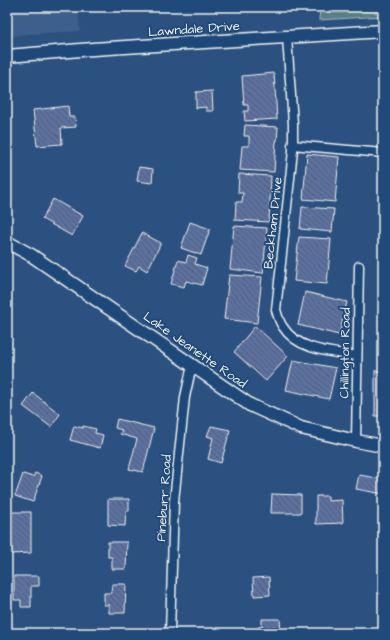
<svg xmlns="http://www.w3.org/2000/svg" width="390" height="640" viewBox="0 0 390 640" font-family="'Architects Daughter',sans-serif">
  <defs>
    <pattern id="building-back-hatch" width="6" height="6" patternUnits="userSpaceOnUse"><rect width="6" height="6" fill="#5c719f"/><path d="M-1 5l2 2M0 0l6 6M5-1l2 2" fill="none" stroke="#525c72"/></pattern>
  </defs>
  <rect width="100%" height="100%" fill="#2b5181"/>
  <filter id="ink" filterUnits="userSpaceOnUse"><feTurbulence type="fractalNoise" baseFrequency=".025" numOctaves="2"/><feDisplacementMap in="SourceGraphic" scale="8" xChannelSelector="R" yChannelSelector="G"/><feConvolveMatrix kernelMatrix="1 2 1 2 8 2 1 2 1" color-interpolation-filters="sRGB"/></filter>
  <g filter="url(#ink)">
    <path fill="#3e5e8c" d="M7,7h71l2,24 -52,3 -21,3z"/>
    <path fill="#587f85" stroke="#a6b8b6" d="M320,7h63v9l-64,4z"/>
    <path fill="url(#building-back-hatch)" stroke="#f4f1e8" d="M274,73l3,46 -32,2 -1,-10h4v-6h-4l-2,-29z
      M212,91l1,20h-7v-4l-10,1v-16z
      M68,106l1,11h6l1,10 -15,1 1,16 -25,2 -4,-36z
      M245,125l33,2 -1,14h-1l-2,31 -34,-2 2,-24h7v-10h-5z
      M307,154l32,3 -4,45 -32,-3z
      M139,167l14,2 -1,14 -15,-2z
      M239,174l32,2 -2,46 -34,-2 1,-18h6l1,-9h-5z
      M53,199l30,17 -11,20 -30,-17z
      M302,207l32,2 -2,23 -32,-3z
      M190,222l20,7 -9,26 -20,-7z
      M234,226l33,2 -4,45 -33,-4z
      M142,233l19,10 -14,28 -8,-5 -3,5 -11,-5z
      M299,237l32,2 -4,45 -33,-3z
      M188,255l9,3 -2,6 12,4 -5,17 -16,-4 -2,6 -13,-3 7,-24 8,2z
      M229,275l33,2 -5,46 -33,-4z
      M305,292l42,10 -8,33 -41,-10z
      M255,326l33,30 -22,25 -32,-29z
      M293,360l43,8 -7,31 -43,-9z
      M375,371h8v45h-8z
      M33,393l27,21 -9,13 -28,-21z
      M117,419l37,9 -11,44 -14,-3 8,-30 -17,-5 2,-4 -7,-2z
      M74,426l9,2v-2l13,3 -1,4 8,2 -3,13 -30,-8z
      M211,426l19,4 -9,33 -13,-4 5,-21 -6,-2z
      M35,473l7,3 -9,26 -18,-6 8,-22 10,3z
      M359,475l24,4v15l-27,-5z
      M272,494l29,1v18h-30z
      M316,496h12v5l14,-1 1,23 -27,1z
      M108,499h21v12h-3l-1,15 -17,-1z
      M10,512h21v41l-21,1z
      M108,542h19l-1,27h-14v-12h-4z
      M14,576h25v10h-8v21h-10v-7h-7z
      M269,577l1,18 -16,1 -1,-18z
      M112,584h14l-1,29h-16v-8h-5v-12h7z
      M262,619h18l1,14h-23v-6h4z"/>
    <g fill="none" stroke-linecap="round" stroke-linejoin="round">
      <g stroke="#f4f1e8" stroke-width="11">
        <path id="street" d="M287,37l6,87v26l-17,160c2,6 3,12 7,17 15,24 50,25 74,29
          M292,145l91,8
          M356,441l3,-175
          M170,633l4,-132 11,-104 7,-32"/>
      </g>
      <g stroke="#f4f1e8" stroke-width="15">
        <path id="secondary" d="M7,56l86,-7 290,-18
          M7,242l24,13 219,150 51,23 55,13 27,5"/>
      </g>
      <use href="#street" stroke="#1f4a7a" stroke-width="8"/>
      <use href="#secondary" stroke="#1f4a7a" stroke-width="12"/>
    </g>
  </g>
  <g text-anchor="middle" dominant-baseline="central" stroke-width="4" stroke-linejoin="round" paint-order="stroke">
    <g font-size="13" fill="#f4f1e8" stroke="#1f4a7a">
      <text transform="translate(194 29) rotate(-4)">Lawndale Drive</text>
      <text transform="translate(273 223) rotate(-84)">Beckham Drive</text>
      <text transform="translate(195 350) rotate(35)">Lake Jeanette Road</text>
      <text transform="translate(345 353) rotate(-89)">Chillington Road</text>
      <text transform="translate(164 498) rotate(-86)">Pineburr Road</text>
    </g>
  </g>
  <rect width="390" height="640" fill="none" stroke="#1f4a7a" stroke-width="24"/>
  <rect x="12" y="12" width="366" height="616" fill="none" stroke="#f4f1e8" stroke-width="1.5" filter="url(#ink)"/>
</svg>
